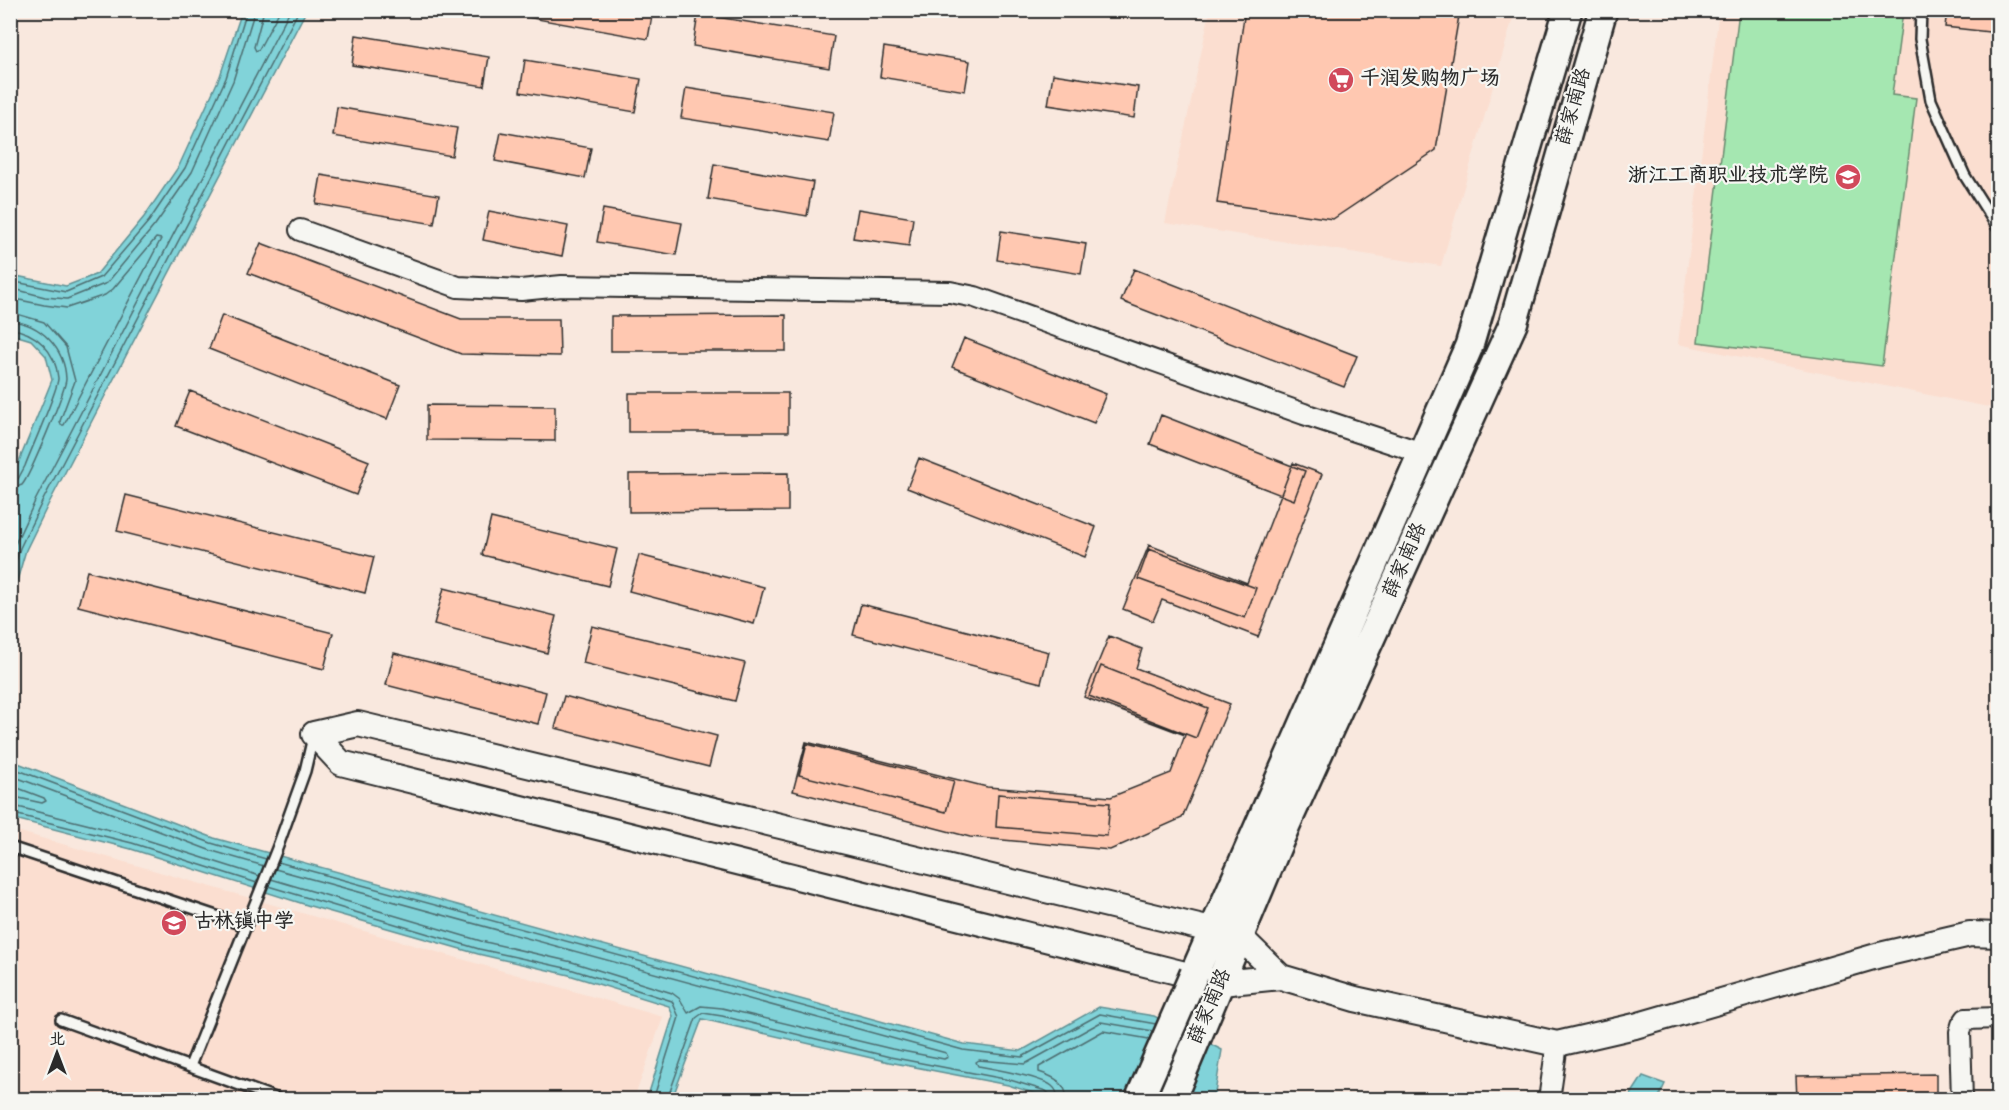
<svg xmlns="http://www.w3.org/2000/svg" width="2009" height="1110" viewBox="0 0 2009 1110" font-family="Dekko,'LXGW WenKai TC',sans-serif">
  <rect width="100%" height="100%" fill="#f9e8de"/>
  <filter id="ink" filterUnits="userSpaceOnUse"><feTurbulence type="fractalNoise" baseFrequency=".0167" numOctaves="2"/><feDisplacementMap in="SourceGraphic" scale="12" xChannelSelector="R" yChannelSelector="G"/><feConvolveMatrix kernelMatrix="1 2 1 2 8 2 1 2 1" color-interpolation-filters="sRGB"/></filter>
  <g filter="url(#ink)">
    <path fill="#fbded0" d="M1210,11h305l-74,255 -276,-43z
      M1719,11h279v398l-320,-65z
      M10,829l653,188 -29,82h-623z"/>
    <path fill="#a5e7b1" stroke="#68896e" stroke-width="1.5" d="M1739,11h164l-11,84 24,3 -34,268 -184,-24z"/>
    <path fill="#81d3d9" stroke="#5f9093" stroke-width="1.5" d="M242,11h64l-258,494 -22,45 -15,51v-120l41,-101 -6,-24 -15,-16 -20,-6v-59l55,11 31,-12 47,-57 35,-51 41,-90z
      M10,760l204,78 750,206 57,7 78,-44 55,9 68,34 -8,49h-162l-44,-14 -119,-23 -187,-43 -30,80h-25l26,-83 -4,-10 -100,-31 -91,-21 -168,-48 -179,-57 -120,-31z
      M1643,1076l22,8 -7,15h-30z"/>
    <g fill="none" stroke-linecap="round" stroke-linejoin="round">
      <path stroke="#4d6e71" stroke-width="1.5" d="M264,10l-10,37 2,4 3,-2 21,-39
        M10,281l56,11 35,-15 48,-56 36,-53 41,-90 21,-68
        M10,288l35,9 22,2 40,-16 48,-58 37,-53 41,-91 22,-71
        M10,298l34,7 23,3 38,-13 8,-6 43,-51 5,1 -97,186h-3l-1,-4 15,-40 -9,-34 -22,-25 -34,-10
        M10,321c31,2 55,28 56,58 0,10 -36,97 -44,106l-12,4
        M10,329c26,2 46,23 48,49 1,10 -28,74 -33,88l-7,13 -8,3
        M10,555l26,-56 254,-489
        M10,580l10,-32 22,-46 257,-492
        M10,767l201,76 55,16
        M10,775l199,75 55,16
        M10,785l34,13 2,3 -4,2 -32,-7
        M10,805l124,31 126,40
        M10,813l122,30 125,40
        M278,862l685,188 59,7 78,-43 56,10
        M271,879l210,62 91,21 100,31 8,6 8,14 13,-7 21,2 170,41 52,10 4,-2 -2,-4 -671,-184
        M268,886l211,63 91,20 102,32 7,16 -26,83
        M667,1100l29,-82 7,-5 19,3 168,41 120,23 36,11 4,4v5
        M1058,1100c-1,-6 -1,-10 -6,-14 -11,-9 -58,-17 -74,-20l-2,-4 3,-2 46,4 76,-42 52,9
        M1067,1100c-1,-18 -13,-23 -28,-28v-5l64,-36 46,8"/>
    </g>
    <path fill="#ffc8b1" stroke="#2b2b2b" stroke-width="1.5" d="M528,10h125l-5,29 -122,-22z
      M1245,10h215l-24,140 -103,69 -116,-16z
      M1947,10h51v23l-53,-6z
      M698,14l136,22 -5,32 -136,-22z
      M356,35l133,22 -5,29 -132,-21z
      M884,47l86,14 -5,30 -85,-14z
      M525,60l116,19 -6,33 -115,-20z
      M1053,74l85,13 -4,31 -86,-13z
      M686,88l148,24 -5,30 -148,-24z
      M337,107l120,21 -5,28 -119,-20z
      M501,132l90,16 -6,30 -90,-17z
      M714,164l99,18 -6,34 -99,-17z
      M321,175l118,20 -5,29 -118,-20z
      M603,209l79,14 -6,32 -79,-13z
      M858,209l55,9 -4,28 -56,-8z
      M489,211l79,15 -6,30 -79,-16z
      M1001,231l85,13 -5,30 -84,-14z
      M261,243l200,76h98l1,37 -99,-2 -213,-81z
      M1134,269l223,87 -13,31 -223,-86z
      M222,315l178,70 -13,34 -178,-70z
      M786,315v36h-175v-35z
      M964,338l142,56 -12,29 -142,-56z
      M190,391l179,70 -13,34 -180,-69z
      M629,393h159v39h-159z
      M427,405l128,1v35l-128,-1z
      M1161,415l144,56 -11,29 -144,-56z
      M919,458l177,69 -11,30 -178,-69z
      M1293,463l29,11 -64,163 -96,-37 -9,21 -30,-12 26,-64 98,38z
      M788,473v38l-159,1v-38z
      M126,495l248,62 -9,36 -248,-62z
      M491,518l126,31 -9,37 -126,-31z
      M1149,549l107,39 -11,30 -107,-39z
      M639,555l125,32 -10,37 -125,-33z
      M87,571l246,62 -9,36 -246,-63z
      M444,588l112,28 -9,37 -113,-29z
      M861,604l188,48 -8,31 -188,-48z
      M592,626l153,37 -10,38 -152,-38z
      M1109,636l33,13 -6,19 94,36 -48,114 -72,32 -140,-13 -177,-46 13,-49 181,45 124,10 60,-24 14,-38 -101,-38z
      M394,653l152,39 -8,32 -152,-39z
      M1101,666l107,42 -12,30 -107,-42z
      M564,696l153,40 -8,31 -154,-39z
      M807,744l147,37 -8,31 -147,-37z
      M998,794l112,9 -3,33 -111,-9z
      M1936,1074v26h-139l-1,-24z"/>
    <g fill="none" stroke-linecap="round" stroke-linejoin="round">
      <g stroke="#2b2b2b" stroke-width="14">
        <path id="service" d="M1921,10l-1,29 11,61 34,76 33,52
          M10,847l236,79
          M61,1020l220,80
          M190,1066l88,-220 27,-75 8,-34"/>
      </g>
      <g stroke="#2b2b2b" stroke-width="24">
        <path id="minor" d="M300,230l158,57 63,3 41,-4 388,6 25,5 329,117 118,39
          M1549,1100l8,-56
          M1962,1100l-2,-68 2,-7 4,-6 32,-1"/>
      </g>
      <g stroke="#2b2b2b" stroke-width="28">
        <path id="tertiary" d="M314,734l27,29 880,220 60,-6 74,22 202,45 78,-18 245,-71 90,-21 28,1
          M314,734l44,-10 882,213 41,40"/>
      </g>
      <g stroke="#2b2b2b" stroke-width="32">
        <path id="secondary" d="M1194,974l275,-628 99,-336
          M1171,1100l115,-275 227,-501 90,-314"/>
      </g>
      <use href="#service" stroke="#f6f6f2" stroke-width="9"/>
      <use href="#minor" stroke="#f6f6f2" stroke-width="20"/>
      <use href="#tertiary" stroke="#f6f6f2" stroke-width="24"/>
      <use href="#secondary" stroke="#f6f6f2" stroke-width="27"/>
      <g stroke="#2b2b2b" stroke-width="32" stroke-linecap="butt">
        <path id="secondary-bridge" d="M1139,1100l55,-126"/>
      </g>
      <use href="#secondary-bridge" stroke="#f6f6f2" stroke-width="27"/>
    </g>
  </g>
  <defs>
    <g id="supermarket-disc" transform="scale(1.35)"><circle r="9.5" fill="#d1495b" stroke="#f6f6f2"/><path d="M-6-5.5h2.5l.6 2H6L4.5 2H-2.5L-4.4-4H-6ZM-1.5 3.2a1.3 1.3 0 1 0 .1 0ZM3 3.2a1.3 1.3 0 1 0 .1 0Z" fill="#fff"/></g>
    <g id="university-disc" transform="scale(1.35)"><circle r="9.5" fill="#d1495b" stroke="#f6f6f2"/><path d="M0-5L7-2L0 1L-7-2ZM-4 1L0 2.5L4 1V4Q0 6-4 4Z" fill="#fff"/></g>
    <g id="school-disc" transform="scale(1.35)"><circle r="9.5" fill="#d1495b" stroke="#f6f6f2"/><path d="M0-5L7-2L0 1L-7-2ZM-4 1L0 2.5L4 1V4Q0 6-4 4Z" fill="#fff"/></g>
  </defs>
  <g fill-rule="evenodd">
    <use href="#supermarket-disc" x="1341" y="80"/>
    <use href="#university-disc" x="1848" y="177"/>
    <use href="#school-disc" x="174" y="923"/>
  </g>
  <g text-anchor="middle" dominant-baseline="central" stroke-width="4.5" stroke-linejoin="round" paint-order="stroke">
    <g font-size="20" font-weight="bold" fill="#2b2b2b" stroke="#f6f6f2" text-anchor="start">
      <text x="1360" y="80">千润发购物广场</text>
      <text x="1828" y="177" text-anchor="end">浙江工商职业技术学院</text>
      <text x="194" y="923">古林镇中学</text>
    </g>
    <g font-size="20" fill="#2b2b2b" stroke="#f6f6f2">
      <text transform="translate(1575 107) rotate(-74)">薛家南路</text>
      <text transform="translate(1406 561) rotate(-66)">薛家南路</text>
      <text transform="translate(1211 1007) rotate(-67)">薛家南路</text>
    </g>
  </g>
  <rect width="2009" height="1110" fill="none" stroke="#f6f6f2" stroke-width="36"/>
  <rect x="18" y="18" width="1973" height="1074" fill="none" stroke="#2b2b2b" stroke-width="2" filter="url(#ink)"/>
  <g transform="translate(57 1053)" stroke="#f6f6f2" stroke-width="4.5" paint-order="stroke">
  <path d="M0-4.5L10 22L0 15L-10 22Z" fill="#2b2b2b"/>
  <text y="-9" font-size="16" font-weight="bold" text-anchor="middle" fill="#2b2b2b">北</text>
  </g>
</svg>
